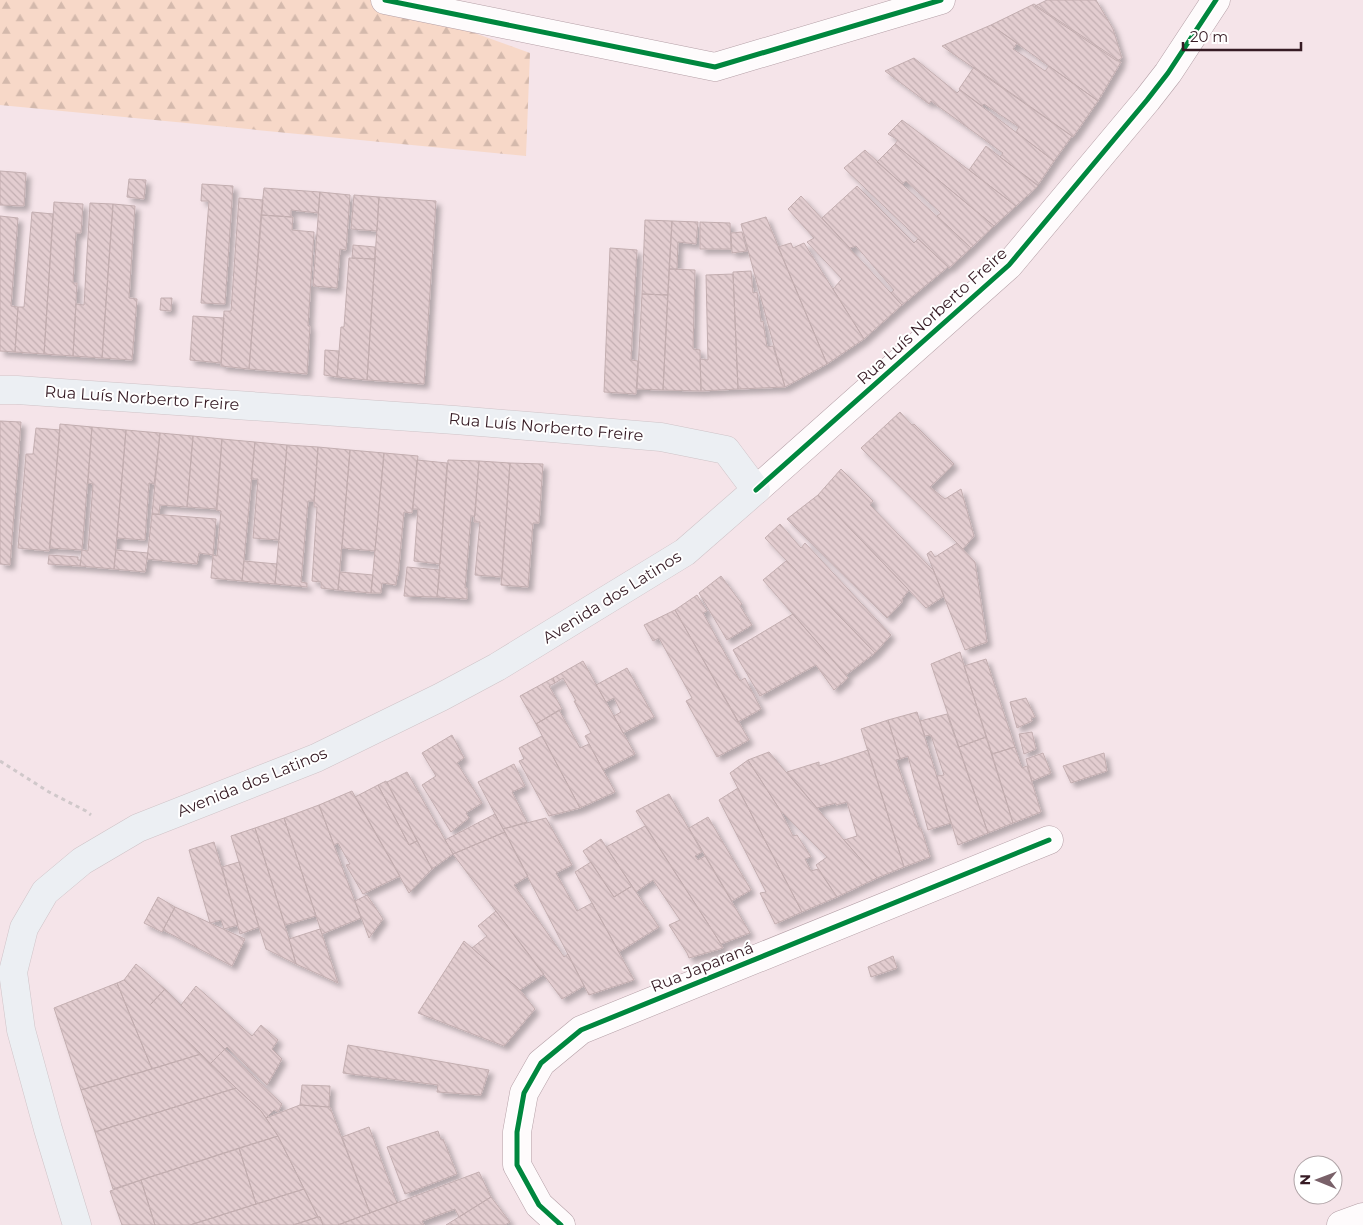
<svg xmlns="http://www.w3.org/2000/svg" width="1363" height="1225" viewBox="0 0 1363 1225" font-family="Montserrat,sans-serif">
  <defs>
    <pattern id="forest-firs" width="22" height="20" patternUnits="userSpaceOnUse" patternTransform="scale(1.25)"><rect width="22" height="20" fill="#f7d8c8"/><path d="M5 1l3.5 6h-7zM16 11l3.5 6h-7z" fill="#d4b9ac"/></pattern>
    <pattern id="building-back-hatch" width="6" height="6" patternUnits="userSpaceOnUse" patternTransform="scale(1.25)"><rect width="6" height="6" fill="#e3cdd0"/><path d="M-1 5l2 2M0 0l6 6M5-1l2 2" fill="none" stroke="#c3afb2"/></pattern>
    <filter id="shadow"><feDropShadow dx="4.5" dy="4.5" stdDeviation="2.5" flood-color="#0004"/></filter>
  </defs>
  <rect width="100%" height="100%" fill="#f5e4e9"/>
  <path fill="url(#forest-firs)" d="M0,0h383l147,53 -4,103 -526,-51z"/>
  <path fill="url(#building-back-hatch)" stroke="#c3aeb0" filter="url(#shadow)" d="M1047,0h49l17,29 9,29 -5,3 -82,-55z
    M1034,4l87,58 -23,39 -107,-76z
    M991,25l26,18 -4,6 32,22 4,-5 49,35 -25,36 -131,-91z
    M914,58l43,35 3,-3 94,71 -16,24 -38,-28 3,-4 -72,-52 -2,3 -44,-33z
    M974,67l98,69 -18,25 -38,-29 3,-5 -35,-23 -2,2 -23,-17z
    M902,120l67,50 47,36 -22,20 -99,-82 3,-4 -10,-6z
    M895,144l99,82 -23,22 -34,-32 4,-3 -35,-32 -4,3 -25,-22z
    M986,146l52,40 -22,20 -47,-36z
    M865,150l106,98 -22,20 -105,-100z
    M0,171l26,2 -2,33 -24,-1z
    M129,179l17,1 -2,19 -17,-2z
    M202,184l31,2 -8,118 -24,-1 8,-102h-8z
    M857,186l57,57 4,-4 30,28 -46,38 -11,-12 3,-3 -38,-44 -6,2 -28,-30z
    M264,188l56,4 -2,21 -27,-3v7l-30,-2z
    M320,192l30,3 -4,55 -6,-1 -3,39 -24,-2z
    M354,195l25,2 -2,34 -26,-2z
    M801,196l101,109 -38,34 -31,-50 9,-10 -35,-37 7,-4 -26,-29z
    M379,197l57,4 -12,183 -57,-4z
    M239,198l24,2 -14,169 -28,-3 3,-55h7z
    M54,202l29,2 -2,29h-5l-3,50h4l-4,73 -29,-2z
    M90,203l23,1 -11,154 -29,-2 3,-52 8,1z
    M113,204l22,2 -6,92 8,1 -5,61 -30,-2z
    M32,212l21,2 -9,140 -29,-2 3,-45h6z
    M261,215l32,2 -1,13 22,2 -6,94h2l-3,48 -58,-5z
    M0,216l18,2 -7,88 7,1 -3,45 -15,-1z
    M766,217l61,147 -42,23 -44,-163z
    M645,220l27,1 -4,74 -26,-1z
    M672,221l26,1 -2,22 -18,-2 -1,27h-8z
    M700,222l30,1 1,26h-31z
    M742,232l5,19 -15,2 -1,-20z
    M791,243l2,5 11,-5 60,96 -37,25 -49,-117z
    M353,245l22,2v12l-23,-1z
    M610,248l27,2 -6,110 7,1 -2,33 -32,-2z
    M349,258l26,1 -8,121 -30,-3 4,-50h3z
    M669,269l26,1 -2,79 7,1 1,41 -38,-1z
    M751,271l2,22 4,-1 4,30 2,-1 4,26 6,-1 12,41 -47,2 -5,-117z
    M733,274l5,115 -37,2 -1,-32 8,1 -2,-85z
    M642,294l26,1 -5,95 -26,-1z
    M161,298h11l-1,13 -11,-1z
    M193,316l31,2 -3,45 -31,-3z
    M325,350l14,1 -2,26 -13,-2z
    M900,412l12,13 2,-1 40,40 -24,23 15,12 16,-10 13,47 -11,13 -102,-101z
    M0,421l21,1 -11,143 -10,-1z
    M60,424l32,3 -10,123 -32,-2z
    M92,427l34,3 -12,139 -34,-3 2,-16 6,1 5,-67 -5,-1z
    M36,428l24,2 -11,121 -31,-3 8,-94h7z
    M126,430l34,3 -6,51 -5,-1 -4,57 -28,-2z
    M160,433l33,3 -6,71 -27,-2 -1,9h-7z
    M193,436l29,3 -5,70 -30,-2z
    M222,439l33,3 -13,139 -31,-3 2,-23 4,1 4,-45 -5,-1z
    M255,442l32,3 -8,95 -26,-2 5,-59h-7z
    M287,445l31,2 -4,54h-6l-7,81 6,1v4l-32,-3z
    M318,447l32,3 -12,140 -17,-2v-6l-9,-1 5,-74h-3v-6z
    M350,450l34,3 -9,98 -33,-3z
    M384,453l34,3 -6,57 -8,-1 -6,64 -1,-1 -1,10 -14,-2 -1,10h-10z
    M417,460l30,3 -7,101 -26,-3 4,-52h-5z
    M448,460l31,1 -4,55h-4l-6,72h2v11l-30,-2z
    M479,461l31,2 -8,114 -27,-2 5,-53h-6z
    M510,463l33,1 -4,59h-6l-5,64 -27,-2z
    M841,469l32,32 -3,4 62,64h1l11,27 -18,12 -108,-113z
    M818,495l91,95 -7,9v3l-15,16 -100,-99z
    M152,514l64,5 -3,36 -14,-2 -2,11 -50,-5z
    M780,524l21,24 4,-5 86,92 -16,18 -110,-115z
    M957,543l18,19 12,80 -22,8 -38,-96 4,-3 4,6z
    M116,550l32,3 -3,19 -31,-3z
    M49,555l29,2v3h3l-1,6 -32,-2z
    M244,561l33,3 -2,20 -33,-3z
    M786,561l89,92 -29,22 -83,-95z
    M407,567l33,3 -3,27 -33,-1z
    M340,572l33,3 -2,18 -33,-3z
    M721,576l21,28 -2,2 12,19 -25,15 -28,-47z
    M697,595l10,16 -4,2 37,68 5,-3 16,31 -23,13 -63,-112z
    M675,610l74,130 -32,17 -31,-56 6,-3 -33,-60 -6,3 -9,-16z
    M793,614l55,64 -14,12 -18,-25 -56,31 -27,-46z
    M960,652l26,85 -27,10 -28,-83z
    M986,659l29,88 -23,7 -28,-88z
    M583,661l52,93 -32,16 -18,-34 6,-3 -17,-32h2l-13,-23 -8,5 -2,-5z
    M627,668l27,49 -31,16 -9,-17 7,-4 -7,-14 -8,4 -10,-17z
    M553,678l2,5 -6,3 13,23 -26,15 -16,-28z
    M1026,698l9,19 -4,1 1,3 -15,7 -7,-26z
    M559,710l21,38 9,-4 26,48 -35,16 -44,-84z
    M917,712l34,111 -23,7 -20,-74 -8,3 -12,-39z
    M947,714l41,119 -30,12 -21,-69 7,-1 -13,-40 -6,1 -5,-15z
    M888,720l12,39 -4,1 23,68h2l9,29 -26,10 -43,-138z
    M1032,732l4,17 -12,5 -5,-20z
    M452,735l12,23 -7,5 25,40 -16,10 3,5 -18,14 -29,-47 14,-9 -14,-23z
    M542,736l38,72 -31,8 -30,-55 5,-2 -5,-11z
    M986,737l27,86 -25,10 -29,-86z
    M1015,747l7,21 5,-2 14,46 -28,11 -21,-69z
    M868,750l36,117 -27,11 -33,-38 13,-4 -10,-34 -11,3v-2l-19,5 -30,-36 32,-10v4z
    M769,752l75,88 33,38 -40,19 -21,-32 11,-8 -47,-47 -32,-50z
    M1043,753l8,20 -19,8 -6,-22z
    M1104,753l3,18 -36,12 -8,-17z
    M748,760l32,50 13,26 4,-1 14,22 -6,2 6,12 7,-2 19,28 -35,15 -72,-139z
    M514,764l11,22 -13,6 15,30 -24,7 -25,-47z
    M407,772l46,82 -21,15 -45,-87z
    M386,781l31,60 -8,4 -31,-60z
    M378,785l31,60 8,-4 15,28 -23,24 -54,-96z
    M738,788l64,124 -27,12 -15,-31 6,-1 -47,-92z
    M352,791l48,85 -37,18 -17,-29 4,-1 -12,-21 -4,2 -15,-40z
    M669,794l33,58 -7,4 3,4 7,-4 45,77 -29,11 -85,-133z
    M319,805l42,113 -39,16 -38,-116z
    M495,814l10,18 -52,22 -8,-14z
    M708,817l43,73 -19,11 -43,-73z
    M284,818l32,98 -31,9 -30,-97z
    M546,818l26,47 -16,8 21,38 15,-8 42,77 -45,15 -86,-166z
    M645,826l76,118 2,4 -34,10 -2,-5 -18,-28 11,-5 -27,-40 -17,12 -30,-45z
    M255,828l34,111 7,25 -30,-15 -7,-22 -28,-91z
    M505,832l23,44 -14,9 50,72 4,-3 16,32 -22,13 -109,-145z
    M601,839l31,47 -18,11 -31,-46z
    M214,842l24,83 -14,4 -3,-9 -11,3 -21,-73z
    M239,862l20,65 -19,7 -18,-67z
    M591,862l23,35 18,-11 27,41 -40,25 -44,-80z
    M367,895l16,24 -14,19 -14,-37z
    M158,897l17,10 -13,25 -18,-9z
    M175,907l70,32 -13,27 -69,-36z
    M496,911l48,63 -24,16 -48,-42 15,-12 -9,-10z
    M320,929l2,5 16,49 -42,-19 -7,-25z
    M464,941l56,49 15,19 -31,37 -86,-33z
    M893,956l4,12 -26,9 -3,-10z
    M136,964l29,25 -15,16 -26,-25z
    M124,980l26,25 51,49 -49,15 -35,-86z
    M117,983l35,86 -71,21 -27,-82z
    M196,986l56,50 9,-11 17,15 -6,9 10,10 -15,26 -40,-38 -2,2 -44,-44z
    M165,989l60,60 -15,15 -60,-59z
    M348,1045l141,25 -8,25 -44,-3 1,-7 -95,-12z
    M225,1049l57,55 -4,8 -4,-2 -8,8 -5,-7 -51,-47z
    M201,1054l35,34 -141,44 -14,-42z
    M302,1085l28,1 -1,21 -29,-2z
    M236,1088l25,23 17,25 -165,53 -18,-57z
    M300,1105l30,2 40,106 -32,12h-15l-3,-8h-2l-40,-81 -12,-18z
    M369,1127l28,76 -27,10 -28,-76z
    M438,1131l3,9 2,-1 14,35 -52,20 -18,-47z
    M278,1136l26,53 -48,15 -17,-56z
    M239,1148l17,56 -66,21h-35l-14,-45z
    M479,1172l12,25 -32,20 -4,-8 -33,12 2,4h-86z
    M141,1180l14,45h-33l-12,-34z
    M304,1189l14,28 -25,8h-103z
    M491,1197l19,25 -5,3h-59z
    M318,1217h2l3,8h-30z"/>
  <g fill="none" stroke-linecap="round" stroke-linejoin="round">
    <g stroke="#b49fa6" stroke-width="29">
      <path id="minor" d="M385,0l330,67 226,-67
        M756,490l253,-225 138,-165 21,-27 48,-73
        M561,1225l-22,-20 -22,-40v-33l7,-39 17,-30 40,-33 468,-190
        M1341,1225l22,-8"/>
    </g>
    <g stroke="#cfc3c7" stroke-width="29">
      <path id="major" d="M0,390h17l438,30 206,17 65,13 30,40 -71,62 -188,115 -56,30 -125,61 -178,70 -56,33 -37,31 -21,36 -11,44 8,58 27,99 29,96"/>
    </g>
    <path stroke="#d0c8ca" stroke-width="3" stroke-dasharray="4 4" stroke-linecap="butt" d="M0,761l49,31 37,19 5,4"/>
    <use href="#minor" stroke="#fefbfc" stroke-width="28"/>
    <use href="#major" stroke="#eceff3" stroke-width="28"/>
    <g stroke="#fff" stroke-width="8">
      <path id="cycleway" d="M385,0l330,67 226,-67
        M756,490l253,-225 138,-165 21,-27 48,-73
        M561,1225l-22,-20 -22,-40v-33l7,-39 17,-30 40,-33 468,-190"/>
    </g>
    <use href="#cycleway" stroke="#00873e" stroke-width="5"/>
  </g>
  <g text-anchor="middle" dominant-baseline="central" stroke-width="4" stroke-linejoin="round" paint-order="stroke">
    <g font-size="16" fill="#361b24" stroke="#fff">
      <text transform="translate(932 316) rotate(-42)">Rua Luís Norberto Freire</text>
      <text transform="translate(142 398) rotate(4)">Rua Luís Norberto Freire</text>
      <text transform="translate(546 427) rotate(5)">Rua Luís Norberto Freire</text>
      <text transform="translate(612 597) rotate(-32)">Avenida dos Latinos</text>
      <text transform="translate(252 782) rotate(-22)">Avenida dos Latinos</text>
      <text transform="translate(702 967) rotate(-22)">Rua Japaraná</text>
    </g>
  </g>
  <g transform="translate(1318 1180) rotate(271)"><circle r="24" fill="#ffffff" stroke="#afa4a7"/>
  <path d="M0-4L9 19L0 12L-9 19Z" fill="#796169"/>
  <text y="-8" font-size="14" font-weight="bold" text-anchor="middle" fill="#361b24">N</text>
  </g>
  <path d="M1183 42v8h118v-8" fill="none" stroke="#361b24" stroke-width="2.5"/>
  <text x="1190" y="42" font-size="15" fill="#361b24" stroke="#ffffff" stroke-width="4" paint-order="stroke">20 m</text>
</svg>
